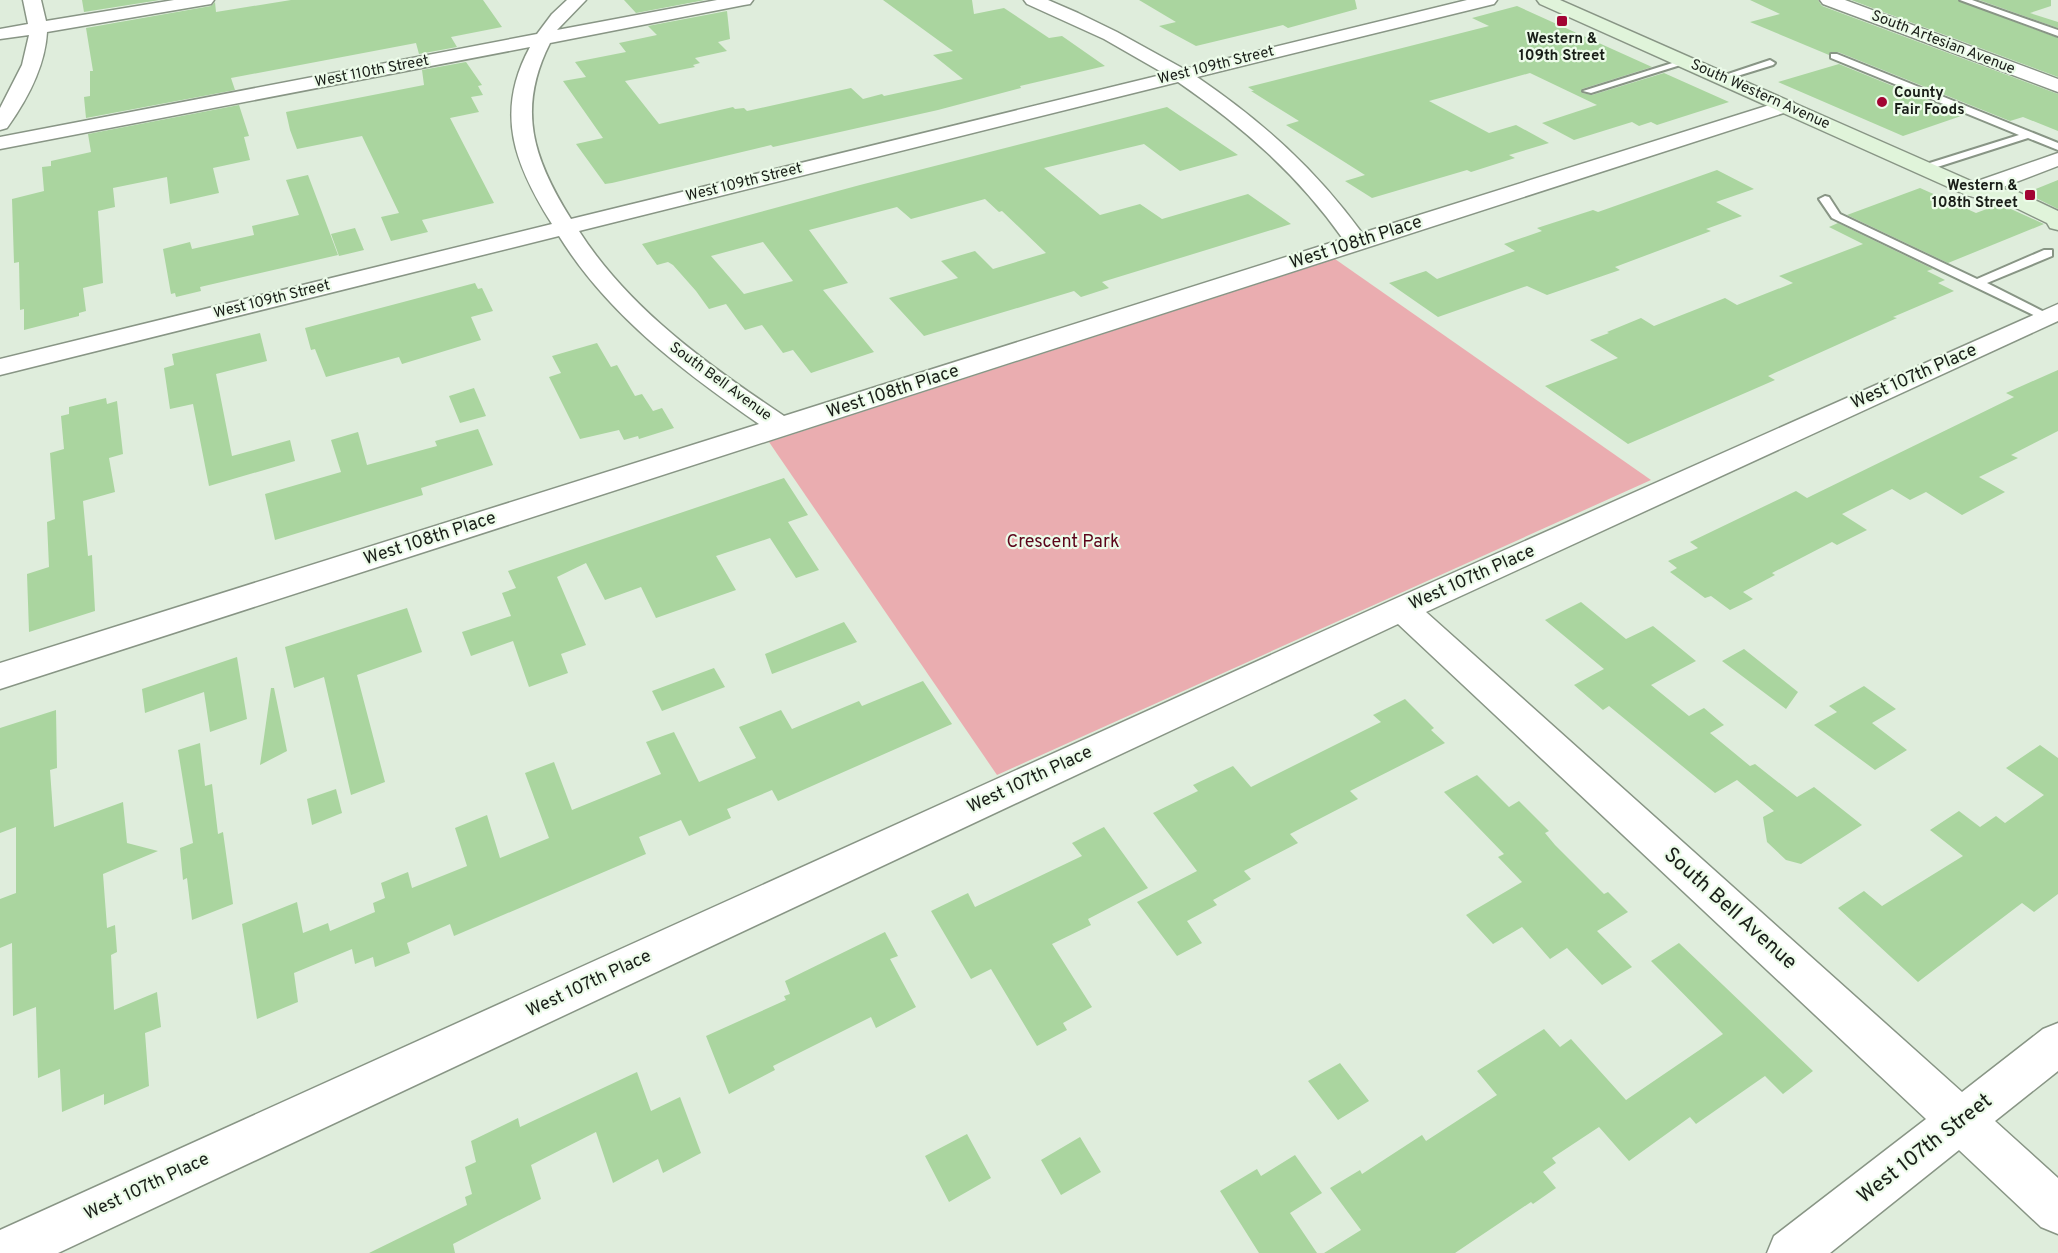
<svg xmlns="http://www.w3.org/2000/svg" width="2058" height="1253" viewBox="0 0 2058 1253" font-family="Overpass,sans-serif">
  <rect width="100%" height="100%" fill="#dfeddc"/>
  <path fill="#eaadb0" d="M1335,259l316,221 -654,295 -228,-333z"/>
  <path fill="#aad59f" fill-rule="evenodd" d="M82,0h78l-76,12z
    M291,0h192l19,27 -51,10 6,10 -38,7 -3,-11 -185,35 4,12 -149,28 -2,-21 6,-1v-25h3l-7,-43 125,-22 4,-4 1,10z
    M624,0h81l-69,13z
    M883,0h89l2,14 30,-6 45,30 13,-2 43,30 -85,20 1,2 -83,22 -165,37 -2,-2 -159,38 -7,1 -29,-40 27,-6 -40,-57 23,-4 -11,-15 51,-10 -7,-9 38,-8 -9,-9 79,-15 3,28 -12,3 9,9 -32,7 5,5 -7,2 2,2 -70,14 34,43 74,-17 2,2 9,-1 3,3 104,-23 12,11 19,-5 2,2 79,-17 -30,-24 20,-4z
    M1139,0h216l2,9 -69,19 -5,-3 -87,21 -37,-20 17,-4z
    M1750,0h68l4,6 236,88v37l-35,-14 -13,4 -172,-69h-7l-2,3 -79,-33 30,-8z
    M1851,0h107l100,38v39z
    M1979,0h72v6l-21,7 28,9v6z
    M1517,6l135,61 -70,22v4l10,2 72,-22 65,29 -72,23 -6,-3 -12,4 -7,-4 -58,18 -32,-17 55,-18 -67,-32 -101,28 60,32 27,-8 33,18 -40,12 6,3 -44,14 -4,-2 -95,28 -27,-17 20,-6 -79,-50 13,-4 -48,-30h3l-6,-4 241,-61 -17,-8z
    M466,62l16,23 -4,1 5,9 -12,2 8,15 -29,6 44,85 -72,17 6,12 -37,9 -10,-24 18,-4 -37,-77 -65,13 -7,-19 -4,-18 138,-27 -2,-15z
    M1839,64l125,51 -61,21 -125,-54z
    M239,105l10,31 -5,1 6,23 -37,8 6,25 -49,11 -3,-27 -54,11 2,19 -17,4 5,72 -20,5 3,23 -7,2v3l-55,14v-21l-4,1 -1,-48 -5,1 -2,-64 32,-8 -2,-24 9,-1v-5l40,-9 -3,-18z
    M1167,107l71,48 -58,16 -36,-27 -100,24 56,47 40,-11 22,15 86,-25 43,30 -189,58 7,6 -28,9 -7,-6 -150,45 -35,-38 69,-20 -17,-17 34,-10 18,18 53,-16 -44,-42 -3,1 -14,-13 -74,20 -14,-12 -88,23 39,53 -25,7 51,62 -63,21 -18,-23 -10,3 -21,-28 -17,5 -19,-26 -17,5 -13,-18 -23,-26 -5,-3 -11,3 -15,-21 218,-59zM763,242l30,39 -49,13 -33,-38z
    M1717,170l37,19 -38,13 26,14 -36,13 5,2 -96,36 5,3 -73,25 -20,-9 -89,31 -49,-34 37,-12 11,8 78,-28 -11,-7 38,-13 -5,-3 56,-18 5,2z
    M308,175l30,80 -138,32 1,4 -25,6 -1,-4 -4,1 -8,-45 27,-7 2,7 62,-14 -2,-9 47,-11 -13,-35z
    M2058,180v29l-32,-16z
    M1920,188l56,25 24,-9 44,20 -96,39 -101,-48z
    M1838,223l95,46 -6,2 18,9 -7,3 16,8 -61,26 4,1 -129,58 7,4 -147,64 -83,-58 73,-28 -28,-18 19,-7 -2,-1 34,-14 13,8 71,-28 12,7 56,-22 -14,-7 84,-32 -34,-17z
    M355,228l9,22 -25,6 -8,-22z
    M475,283l3,6 4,-1 11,23 -22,6 10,23 -79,24 -3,-7 -73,20 -11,-28 -4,1 -6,-22z
    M260,333l7,28 -51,13 16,82 58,-16 5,21 -86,25 -16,-82 -23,5 -6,-41 10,-3 -2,-11z
    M597,343l14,24 6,-2 18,31 7,-2 11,17 9,-3 12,20 -35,11 -1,-3 -14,4 -5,-10 -39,9 -31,-62 12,-4 -9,-17z
    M2058,370v61l-47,24 7,3 -39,19 26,15 -43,23 -36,-23 -16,8 -18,-11 -50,25 25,16 -30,15 -5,-3 -60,31 3,2 -32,17 10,7 -23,11 -19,-14 -6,2 -35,-26 7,-4 -9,-7 30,-13 -8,-6 106,-51 11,7 6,-3 201,-98 -8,-4z
    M474,388l12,28 -26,7 -11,-27z
    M106,398l1,6 10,-3 6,53 -14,4 6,34 -32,9 5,55 4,-1 3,56 -66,21 -2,-58 22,-7 -2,-45 8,-3 -5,-66 14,-4 -3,-33 8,-2v-7z
    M478,429l15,36 -72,23 2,7 -148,45 -10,-46 76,-22 -10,-32 27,-8 9,33 70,-19 -2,-5z
    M784,478l24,37 -20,7 31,48 -23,8 -26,-40 -54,18 20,34 -80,28 -15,-31 -36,13 -19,-37 -29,14 29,68 -25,9 7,19 -39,14 -16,-46 -42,15 -9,-24 49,-16 -9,-23 14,-5 -8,-17z
    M1581,602l45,37 27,-13 43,35 -45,24 38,31 15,-8 20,17 -14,8 40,33 5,-2 42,33 17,-10 48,38 -61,39 -15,-4 -19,-18 -4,-25 11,-6 -37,-31 -22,13 -106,-87 -6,4 -29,-25 30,-16 -59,-49z
    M407,608l15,44 -65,23 28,107 -34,13 -27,-118 -30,11 -9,-41z
    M844,622l13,20 -85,32 -7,-20z
    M1744,649l54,43 -12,17 -64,-48z
    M237,657l10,62 -37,13 -6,-40 -59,21 -3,-24z
    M714,668l11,19 -63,24 -10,-20z
    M923,681l29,43 -174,77 -6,-11 -45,19 4,9 -42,18 -8,-16 -42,17 7,17 -192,82 -4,-12 -43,19 3,10 -35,14 -2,-10 -18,7 -3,-15 -58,24 4,29 -41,17 -15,-95 55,-22 6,31 25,-10 2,8 45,-19 -2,-9 12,-5 -4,-15 27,-11 4,16 55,-22 -12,-38 32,-13 13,43 49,-20 -24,-65 29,-11 18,48 89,-36 -15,-32 28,-10 25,50 57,-24 -17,-31 42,-17 11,19 67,-28 3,5z
    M1864,686l32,23 -24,14 35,27 -32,20 -61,-45 23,-13 -8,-6z
    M271,688h3l13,63 -27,14z
    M1405,699l29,29 -3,2 14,13 -95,48 8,8 -68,35 8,9 -54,28 7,8 -38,21 4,5 -30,16 15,22 -25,13 -40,-54 60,-31 -44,-58 45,-22 -5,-6 40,-19 18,21 130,-65 -8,-7z
    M56,710l1,58 -7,2 4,57 69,-25 4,41 31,8 -55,23 4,54 8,-3 2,27 -6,3 3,55 43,-18 4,35 -16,6 4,53 -45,19v-11l-42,18 -2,-43 -22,9 -2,-71 -23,9 -1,-73 -12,5v-49l16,-6v-66l-16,6v-105z
    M200,743l5,43 7,-2 6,50 5,-2 10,72 -41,16 -5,-42 -4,2 -3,-32 13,-5 -15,-93z
    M2040,745l18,13v136l-24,18 -12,-9 -104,79 -80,-74 26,-17 18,15 81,-50 -33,-26 29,-19 21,16 16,-11 9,7 39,-28 -38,-27z
    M1477,775l32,32 10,-6 30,30 -4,2 10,12 49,49 4,-2 20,20 -31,19 35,36 -30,18 -35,-37 -17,11 -28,-32 -29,17 -27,-29 56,-33 -24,-25 6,-3 -60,-62z
    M336,789l6,24 -30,12 -5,-26z
    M1104,827l44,61 -60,31 3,6 -39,19 40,63 -29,16 4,7 -30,16 -46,-77 -20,10 -40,-68 37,-18 7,14 107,-51 -10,-13z
    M885,932l13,24 -8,3 26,48 -40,21 -5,-11 -98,49 2,4 -46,24 -23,-58 80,-36 -2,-4 6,-2 -5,-13z
    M1679,943l134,128 -30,23 -18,-18 -69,48 -6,-7 -61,44 -30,-34 -47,31 4,5 -13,9 13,16 -23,16 -2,-2 -76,51h-131l37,-23 -31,-42 30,-18 2,4 60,-39 4,6 71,-46 -20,-24 67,-42 16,18 11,-8 55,61 97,-66 -72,-73z
    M1340,1063l29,38 -31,19 -30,-39z
    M637,1072l14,39 29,-14 21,56 -38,20 -5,-14 -45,24 -17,-51 -65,33 10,34 -88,45 2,9h-86l98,-48 -2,-8 7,-3 -7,-27 11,-5 -5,-21 47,-23 2,9z
    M967,1134l24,44 -42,24 -24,-46z
    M1080,1137l21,35 -40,23 -20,-35z
    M1295,1155l27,38 -32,20 27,40h-58l-39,-62 37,-22 4,7z"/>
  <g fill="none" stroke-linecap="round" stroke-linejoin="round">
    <g stroke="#889585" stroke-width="4">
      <path id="service" d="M1960,0h12l86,30v6z
        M1831,54h6l221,89v7l-30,-12 -100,32h-8v-4l99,-31 -188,-77z
        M1682,60l8,2 -99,31 -8,-2z
        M1770,60l5,3 -2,2 -52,16 -5,-3z
        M1825,196l4,1 11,17 137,65 67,-29h8v6l-65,27 67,34 -6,4 -4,-1 -212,-102 -13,-19z"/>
    </g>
    <g stroke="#889585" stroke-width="3">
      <path id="minor" d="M23,0h18l5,21 128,-21h40l-3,4 -6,1 -158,27c-2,35 -20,68 -40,96l-7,2v-22l22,-43 7,-30 -29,4v-10l28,-5z
        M567,0h19l-29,30 160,-30h36l-3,4 -6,1 -194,38c-34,67 -16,117 21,176l594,-145 -61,-35 -77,-35 -3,-4h24l30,13 39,19 67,37 283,-69h30l-3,4 -297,73c66,45 118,92 165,156l417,-131h14l3,4 -3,4 -1793,579v-26l759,-239c-75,-52 -151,-109 -200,-188l-559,139v-16l552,-135c-37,-59 -58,-111 -22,-177l-530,102v-12l537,-103 15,-20zM1178,82c64,44 120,93 165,157l-559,177c-76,-51 -155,-107 -205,-185z
        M1820,0h25l213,79v13l-235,-88z
        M2058,153v13l-76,29 -8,2 -8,-2 -3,-5 3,-5z
        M2058,304v17l-632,291 536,480 81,-63 15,-6v48l-63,50 63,57v56l-17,-7 -82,-77 -129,103h-63l7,-17 152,-117 -528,-495 -1340,629h-58v-23l1390,-629z"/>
    </g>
    <g stroke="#889585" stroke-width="3">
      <path id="secondary" d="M1537,0h23l420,185 38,7 40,19v19l-8,-2 -3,-5 -43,-21 -38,-7 -426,-191z"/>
    </g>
    <use href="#service" fill="#fff" fill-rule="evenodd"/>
    <use href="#minor" fill="#fff" fill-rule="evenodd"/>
    <use href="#secondary" fill="#e0f4da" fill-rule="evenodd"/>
  </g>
  <g fill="#a20433" stroke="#ecfbe9" stroke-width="2">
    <rect x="1556" y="15" width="12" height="12" rx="3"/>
    <circle cx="1882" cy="102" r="6"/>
    <rect x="2024" y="189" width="12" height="12" rx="3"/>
  </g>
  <g text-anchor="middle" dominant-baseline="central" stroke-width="4.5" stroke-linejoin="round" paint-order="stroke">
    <g font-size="15" font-weight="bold" fill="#191e18" stroke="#ecfbe9">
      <text x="1562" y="39">Western &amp;<tspan x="1562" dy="17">109th Street</tspan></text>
      <text x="1894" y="93" text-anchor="start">County<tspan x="1894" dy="17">Fair Foods</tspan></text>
      <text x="2018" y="186" text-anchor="end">Western &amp;<tspan x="2018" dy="17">108th Street</tspan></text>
    </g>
    <g font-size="15" fill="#191e18" stroke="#ecfbe9">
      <text transform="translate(1943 43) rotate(21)">South Artesian Avenue</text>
      <text transform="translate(1216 66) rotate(-14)">West 109th Street</text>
      <text transform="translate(372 72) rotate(-11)">West 110th Street</text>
      <text transform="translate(1760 95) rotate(24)">South Western Avenue</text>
      <text transform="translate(744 183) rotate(-14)">West 109th Street</text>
      <text transform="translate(272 300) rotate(-14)">West 109th Street</text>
      <text transform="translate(720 382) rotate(36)">South Bell Avenue</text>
    </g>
    <g font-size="18" fill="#191e18" stroke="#ecfbe9">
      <text transform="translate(1356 243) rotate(-18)">West 108th Place</text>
      <text transform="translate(1914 377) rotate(-24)">West 107th Place</text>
      <text transform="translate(893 392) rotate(-18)">West 108th Place</text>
      <text transform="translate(430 539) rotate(-18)">West 108th Place</text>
      <text transform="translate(1472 578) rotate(-24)">West 107th Place</text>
      <text transform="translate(1030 780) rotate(-25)">West 107th Place</text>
      <text transform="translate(589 984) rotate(-25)">West 107th Place</text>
      <text transform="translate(147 1187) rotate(-25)">West 107th Place</text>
    </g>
    <g font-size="18" fill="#5b041a" stroke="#ecfbe9">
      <text x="1063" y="542">Crescent Park</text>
    </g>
    <g font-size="21" fill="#191e18" stroke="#ecfbe9">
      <text transform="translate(1730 909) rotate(42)">South Bell Avenue</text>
      <text transform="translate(1925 1149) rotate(-38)">West 107th Street</text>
    </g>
  </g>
</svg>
